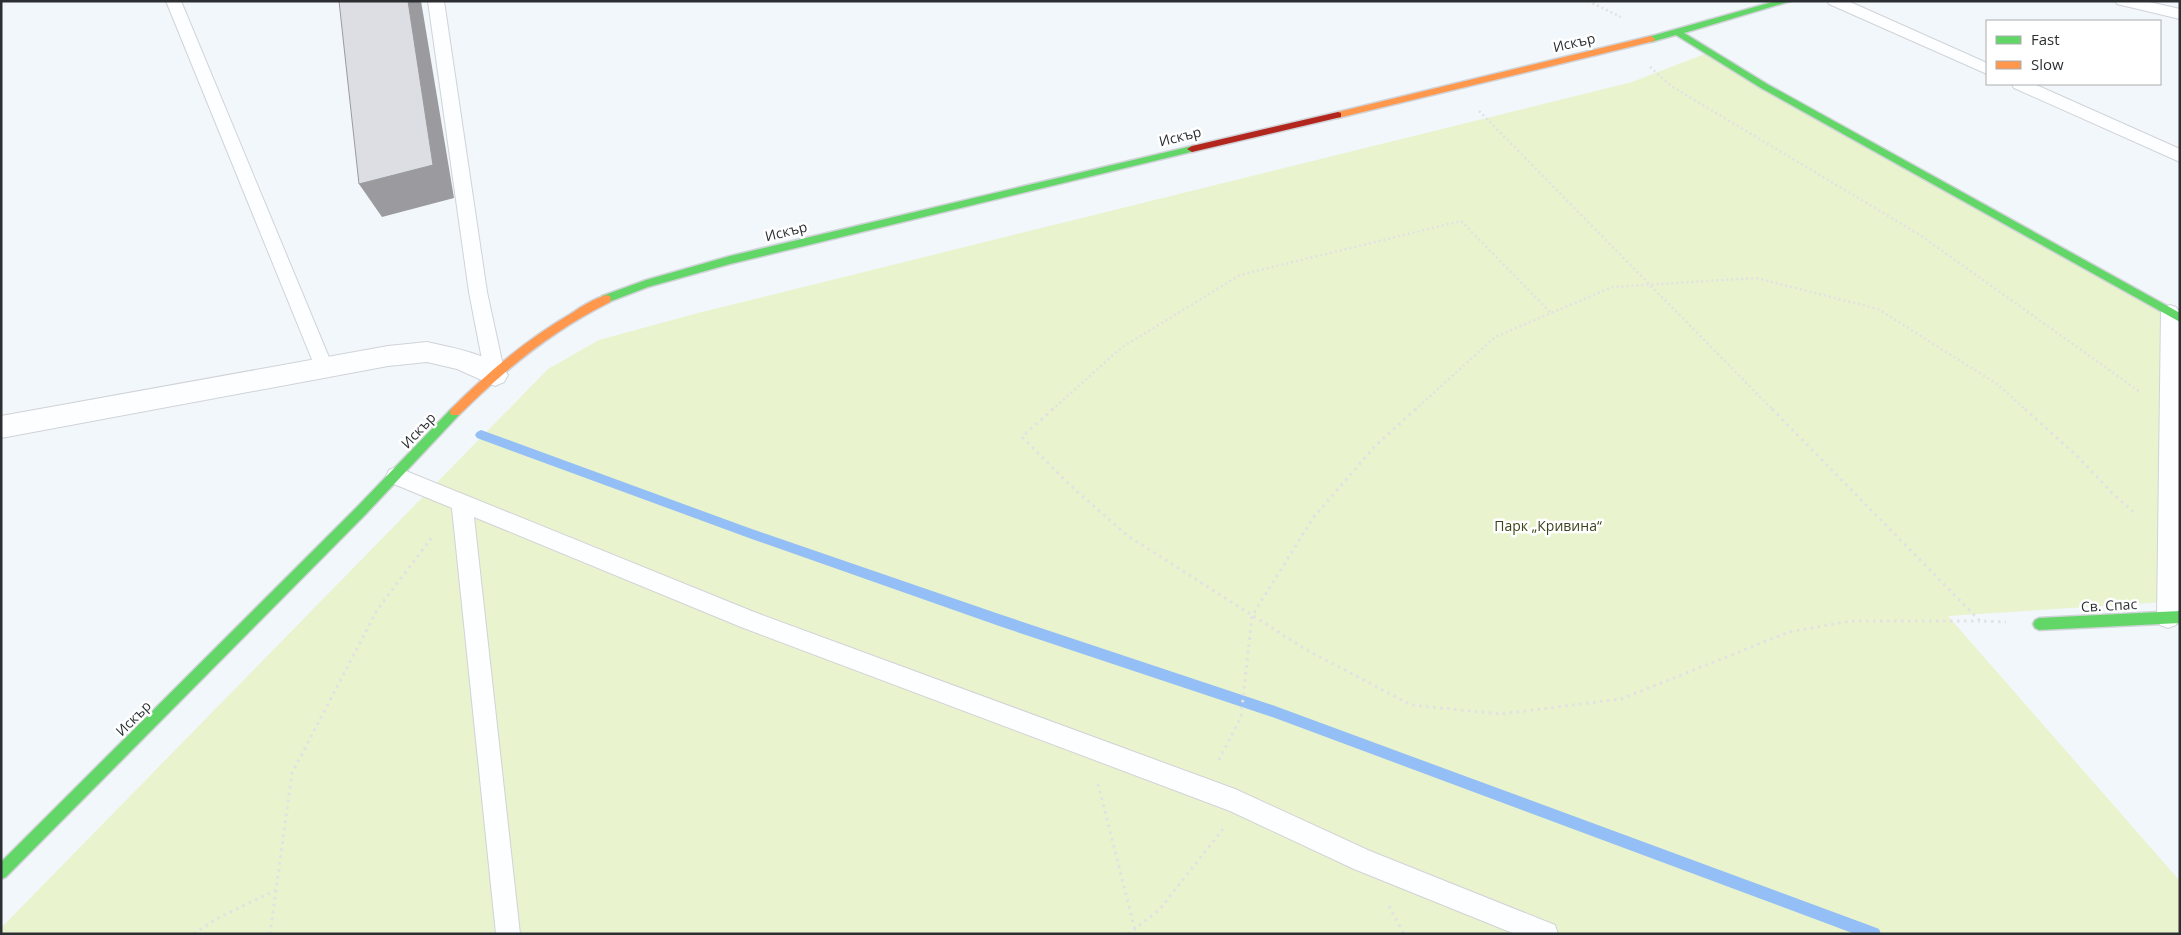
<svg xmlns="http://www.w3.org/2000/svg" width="2181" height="935" viewBox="0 0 2181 935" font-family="'Open Sans',sans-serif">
  <rect width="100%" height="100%" fill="#f2f7fc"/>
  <path fill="#e9f3ce" d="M1710,52l470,263v286l-232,15 232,265v53h-2179v-6l547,-559 51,-29 99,-27 934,-231z"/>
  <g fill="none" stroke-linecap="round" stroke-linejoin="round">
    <path fill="#94bef6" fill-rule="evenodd" d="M481,430l268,98 253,87 273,91 599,221 5,2 2,5h-26l-580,-216 -273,-91 -253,-89 -272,-100 -2,-3 2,-3z"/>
    <g stroke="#d0d3d7" stroke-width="2">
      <path id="lane" d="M166,1h15l152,366 -2,5 -7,3 -7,-3 -2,-5z
        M428,1h16l43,291 18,83 -3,5 -7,3 -7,-3 -3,-5 -16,-83z
        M1827,1h21l139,62v11l-158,-70z
        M2115,1h30l35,8v10l-63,-15z
        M2012,84h22l146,65v13l-166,-74z
        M2170,305l6,2 3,5v306l-3,7 -8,3 -8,-3 -3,-7 4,-306 3,-5z
        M396,467l358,145 481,177 135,62 185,74 3,9h-43l-161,-65 -124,-58 -489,-184 -267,-110 46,417h-24l-44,-426 -63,-26 -3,-6 3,-6z"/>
    </g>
    <g stroke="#d0d3d7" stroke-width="2">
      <path id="street" d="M427,342c21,5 71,13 81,33l-4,7 -9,4 -38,-17 -30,-7 -39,4 -387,72v-22l387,-70z"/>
    </g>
    <g stroke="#d0d3d7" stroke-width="3">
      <path id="fast" d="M1776,1h15l-107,32 83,51 413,229v9l-419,-234 -85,-53 -25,7 -4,-3 1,-2z
        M1192,146l3,1v4l-465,113 -82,23 -42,16 -5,-4 1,-3 44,-16 84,-24z
        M455,408l4,1 1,3 -1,3 -94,100 -359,362 -5,2v-17l356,-355 94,-98z
        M2180,611v12l-141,7 -4,-2 -2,-4 2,-4 4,-2z"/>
    </g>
    <g stroke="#d0d3d7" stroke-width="3">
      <path id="slow" d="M1651,36l4,3 -1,2 -316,77 -5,-3 5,-3z
        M606,295l4,1 1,3 -1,3c-58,29 -106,68 -151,113h-8l-1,-3 1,-3c37,-37 76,-70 121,-96 10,-7 22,-14 34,-18z"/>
    </g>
    <g stroke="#d0d3d7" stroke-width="3">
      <path id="jam" d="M1338,112l3,1v4l-149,35 -5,-3 5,-3z"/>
    </g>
    <path stroke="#e1e2e3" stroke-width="2.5" stroke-dasharray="2 3" stroke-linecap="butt" d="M1588,1l33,16
      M1650,67l21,19 249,149 220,157
      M1479,111l294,299
      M1052,410l69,-62 119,-73 221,-54 90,92
      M1415,410l80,-73 117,-50 144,-9 122,31 119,75 29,26"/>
    <path stroke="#e1e2e3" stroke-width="3" stroke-dasharray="2.5 4.5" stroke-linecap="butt" d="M1053,409l-31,28 50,50 56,49 177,113 106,56 90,9 120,-15 168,-67 61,-11h130
      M1772,409l208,212 26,1
      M2025,409l52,47 36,38 23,20
      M1219,760l22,-43 11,-101 61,-98 63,-73 40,-36
      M1098,784l38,150
      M1389,906l15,28
      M194,934l22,-15 60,-29
      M270,934l22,-161 85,-163 56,-74
      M1128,934l31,-24 64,-81"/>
    <use href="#lane" fill="#fdfeff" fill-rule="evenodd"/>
    <use href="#street" fill="#fdfeff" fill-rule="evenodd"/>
    <use href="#fast" fill="#63d668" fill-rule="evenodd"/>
    <use href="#slow" fill="#ff974d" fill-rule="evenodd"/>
    <use href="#jam" fill="#b3261e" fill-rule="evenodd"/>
  </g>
  <path fill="#9b9b9f" d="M408,1h13l33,197 -72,19 -23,-33z"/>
  <path fill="#dddee3" stroke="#9b9b9f" d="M339,1h69l25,164 -74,19z"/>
  <g text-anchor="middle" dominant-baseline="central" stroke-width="5" stroke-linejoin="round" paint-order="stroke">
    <g font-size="14" fill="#2c2f32" stroke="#fff">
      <text transform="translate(1574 42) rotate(-13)">Искър</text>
      <text transform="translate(1180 136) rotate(-14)">Искър</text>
      <text transform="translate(786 231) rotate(-14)">Искър</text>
      <text transform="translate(418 430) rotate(-47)">Искър</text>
      <text transform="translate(2109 605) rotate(-3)">Св. Спас</text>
      <text transform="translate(133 718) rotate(-45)">Искър</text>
    </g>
    <g font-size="14" fill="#3c4319" stroke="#fff">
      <text x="1548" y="525">Парк „Кривина“</text>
    </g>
  </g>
  <rect width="2181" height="935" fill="none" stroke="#2c2f32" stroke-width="5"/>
  <rect x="1986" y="20" width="175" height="65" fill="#ffffff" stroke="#abacad"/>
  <rect x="1996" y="36" width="25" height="8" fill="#63d668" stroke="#abacad"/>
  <text x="2031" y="45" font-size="15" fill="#2c2f32">Fast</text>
  <rect x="1996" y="61" width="25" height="8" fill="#ff974d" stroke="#abacad"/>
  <text x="2031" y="70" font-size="15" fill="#2c2f32">Slow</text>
</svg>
